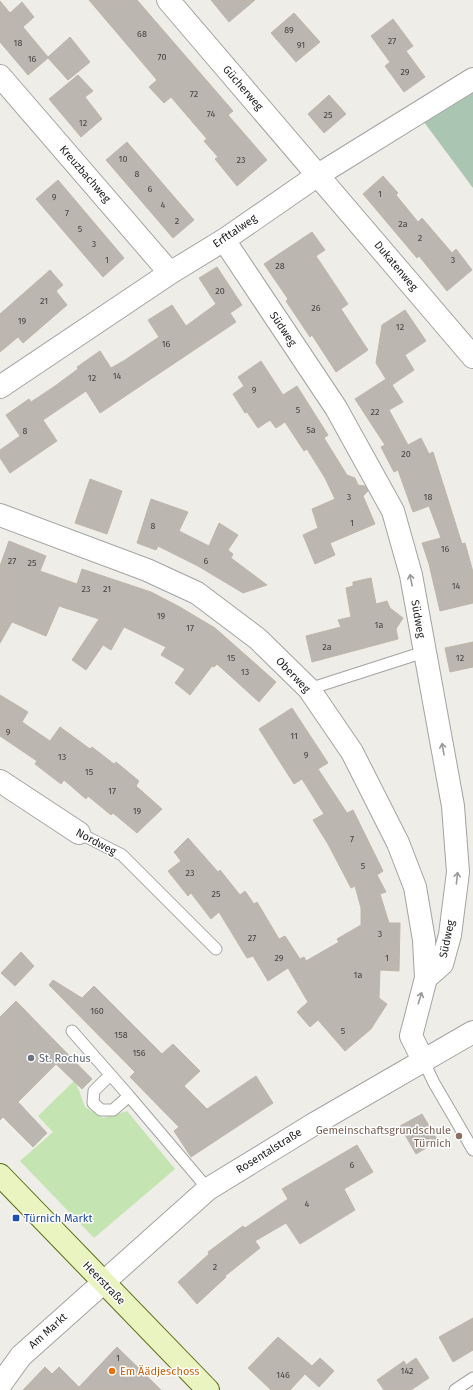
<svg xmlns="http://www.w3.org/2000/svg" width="473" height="1390" viewBox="0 0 473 1390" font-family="'Fira Sans',sans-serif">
  <rect width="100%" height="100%" fill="#efede7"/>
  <path fill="#c4e4b2" d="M75,1080l10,27 18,11 24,-7 48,58 -81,69 -74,-77 33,-29 -15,-16z"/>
  <path fill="#aac6b2" d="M473,85v103l-52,-70z"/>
  <path fill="#bcb6b0" stroke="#bfb6aa" d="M89,0h48l96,111 -5,4 39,45 -30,26 -22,-27 3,-2 -14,-16 3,-2 -36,-42 -7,6 -15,-16 8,-7z
    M211,0h44l-26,22z
    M0,1l10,12 12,-11 12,15 -11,10 25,30 22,-20 20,25 -22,18 -20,-22 -20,17 -28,-33z
    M294,13l26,29 -24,20 -25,-29z
    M393,19l20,27 -7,5 19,26 -21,15 -19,-26 5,-4 -19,-26z
    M78,75l15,16 -8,6 17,22 -21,18 -32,-38z
    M329,95l17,19 -22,19 -16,-19z
    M127,142l67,78 -21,18 -67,-78z
    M383,176l15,17 -2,2 22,27 4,-4 30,35 4,-4 16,21 -25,21 -28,-35 -2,2 -54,-64z
    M58,180l66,78 -21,19 -67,-78z
    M312,232l13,18 -9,6 32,48 -7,5 27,41 -32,22 -24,-37 -2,2 -24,-36 2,-2 -24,-35z
    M217,267l25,38 -12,8 6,9 -136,91 -14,-22 -43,29 14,21 -47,32 -10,-15v-8l20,-14 -14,-21 23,-16 2,3 24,-16 23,-17 -1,-2 23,-16 11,17 14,-8 34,-23 -11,-17 24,-15 14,21 30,-22 -17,-26z
    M50,270l13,15 -7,6 11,14 -44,38 -5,-6 -18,15v-38z
    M405,310l21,31 -21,14 9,15 -22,15 11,17 -14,8 19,35 13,-7 8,16 4,-2 29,92 3,-1 8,29v31l-33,8 -11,-47 -7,-21 19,-5 -12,-32 -16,6 -15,-42 -4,2 -13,-25 4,-2 -30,-46 31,-20 -10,-16 6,-38z
    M261,361l22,34 14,-9 31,49 -4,3 23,37 8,3 3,7 7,1 3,5 -5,5 12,28 -45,19 5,12 -20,9 -12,-29 15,-7 -6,-19 23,-10 -10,-21 -18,-29 -3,2 -19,-29 -9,6 -6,-8 -12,8 -11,-16 -2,1 -12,-19 11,-8 -6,-9z
    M90,479l32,12 -15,43 -32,-11z
    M151,499l37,13 -9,19 30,15 10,-23 19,12 -10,15 5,4 -2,4 36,27 -24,8 -45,-27 -40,-20 -2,4 -19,-7z
    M9,541l37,15 -6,15 37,13 5,-15 69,23 27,14 37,22 61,54 -17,20 -42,-38 -3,3 -2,-1 -22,29 -15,-12 10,-14 -24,-14 5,-8 -42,-20 -13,23 -8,-5 -17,25 -14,-10 27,-41 -40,-13 -13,30 -34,-14 -12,21v-77z
    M371,578l5,26 11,-3 3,7 13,10 -7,11 2,10 -86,23 -6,-26 35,-9 -3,-7 13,-3 -5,-29 7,-2v-4z
    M473,642v25l-23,5 -5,-24z
    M0,695l28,17 -6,10 28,19 10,-14 30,22 2,-2 22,17 2,-2 23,19 -3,5 26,23 -25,24 -24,-20 -2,2 -23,-19 -2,3 -22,-19 -3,4 -26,-20 2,-3 -37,-25z
    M292,708l36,55 -10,6 29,44 6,-3 30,61 -6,4 9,17 -6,2 9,29h11l-1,48 -19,-1 -1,28 8,6 -16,25 -26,22 -27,-31 -8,7 -13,-15 11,-10 -20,-34 -20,13 -15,-25 -6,2 -28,-46 -8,7 -20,-26 -3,3 -20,-25 13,-10 -7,-9 14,-14 30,34 2,-2 20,25 5,-4 9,13 3,-2 22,37 6,-3 15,23 4,-2 2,4 33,-19 -2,-3 24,-14v-17l-6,-22 -4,2 -23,-44 -15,-24 11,-6 -22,-35 -8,5 -35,-55z
    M21,952l13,14 -19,20 -14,-13z
    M53,980l29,18 12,-12 68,68 11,-10 27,27 -16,15 23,23 49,-33 17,27 -82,54 -17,-26 5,-4 -49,-50 5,-5 -86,-87z
    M16,1001l76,78 -10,10 -26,-25 -38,38 29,31 -14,14 -30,-30 -3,3v-103z
    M422,1114l16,27 -22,13 -16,-28z
    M357,1145l16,27 -29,17 11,21 -55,34 -14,-21 -31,18 5,7 -35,28 1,1 -29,27 -19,-22 31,-28 -1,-2 35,-26 2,2 43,-29 -6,-10z
    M473,1318v32l-20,12 -14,-25z
    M278,1337l34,29 8,-8 14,13 -15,16 -14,-13 -15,16h-19l-23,-22z
    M117,1347l44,43h-138l22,-23 7,7 7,-7 20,20z
    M416,1358l13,20 -18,12h-27l-7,-10 27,-19 2,4z"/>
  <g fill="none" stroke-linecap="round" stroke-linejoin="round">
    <g stroke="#a3a3a3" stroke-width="13">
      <path id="service" d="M309,689l115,-37
        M79,833l43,22 94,94
        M72,1031l57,65
        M423,1060l11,23 39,67
        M110,1075l-16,16 -1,12 8,7h12l16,-14 79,93
        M455,1390l18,-12"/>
    </g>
    <g stroke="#a3a3a3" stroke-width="24">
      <path id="minor" d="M168,0l305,357
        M0,76l170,197
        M224,240l112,168 57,103 18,64 42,231 5,66 -8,63 -8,29 -16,14 -15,58 12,24
        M0,387l170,-114 54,-33 94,-65 155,-96
        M0,515l147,55 50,23 61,46 51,50 43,63 46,91 17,44 9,53 2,38
        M0,781l79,52
        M0,1385l21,-29 187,-167 106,-65 159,-92"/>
    </g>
    <g stroke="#576d10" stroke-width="24">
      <path id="secondary" d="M0,1175l208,215"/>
    </g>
    <use href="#service" stroke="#fff" stroke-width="11"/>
    <use href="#minor" stroke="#fff" stroke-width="22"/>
    <use href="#secondary" stroke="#eaf4c0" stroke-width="22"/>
  </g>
  <defs><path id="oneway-shaft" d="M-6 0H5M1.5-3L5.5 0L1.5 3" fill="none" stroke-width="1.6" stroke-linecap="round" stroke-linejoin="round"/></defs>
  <g stroke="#9a9a9a">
    <use href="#oneway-shaft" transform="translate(411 580) rotate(-101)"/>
    <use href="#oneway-shaft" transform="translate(443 749) rotate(-100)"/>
    <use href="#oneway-shaft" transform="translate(457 878) rotate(-84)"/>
    <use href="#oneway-shaft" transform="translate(420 998) rotate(-73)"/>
  </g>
  <circle fill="#6b7280" stroke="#fff" stroke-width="1.5" cx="31" cy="1058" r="4"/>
  <circle fill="#8d6e63" stroke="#fff" stroke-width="1.5" cx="459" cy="1136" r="4"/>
  <rect fill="#1a4fb4" stroke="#fff" stroke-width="1.5" x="12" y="1214" width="8" height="8" rx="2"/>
  <circle fill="#e8710a" stroke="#fff" stroke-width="1.5" cx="112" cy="1371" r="4"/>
  <g text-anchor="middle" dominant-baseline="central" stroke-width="3" stroke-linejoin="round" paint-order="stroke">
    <g font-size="9" fill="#464543">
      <text x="289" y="30">89</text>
      <text x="142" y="34">68</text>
      <text x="392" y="41">27</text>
      <text x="18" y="43">18</text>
      <text x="301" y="45">91</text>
      <text x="162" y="57">70</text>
      <text x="32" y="59">16</text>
      <text x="405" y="72">29</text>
      <text x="194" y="94">72</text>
      <text x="211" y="114">74</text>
      <text x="328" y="115">25</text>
      <text x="83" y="123">12</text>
      <text x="123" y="159">10</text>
      <text x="241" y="160">23</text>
      <text x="137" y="174">8</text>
      <text x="150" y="189">6</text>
      <text x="380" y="194">1</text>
      <text x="54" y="197">9</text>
      <text x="163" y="205">4</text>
      <text x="67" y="213">7</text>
      <text x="177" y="221">2</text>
      <text x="403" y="224">2a</text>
      <text x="80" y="229">5</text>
      <text x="420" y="238">2</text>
      <text x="94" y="244">3</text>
      <text x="107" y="260">1</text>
      <text x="453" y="260">3</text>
      <text x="280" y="266">28</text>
      <text x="220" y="291">20</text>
      <text x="44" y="301">21</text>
      <text x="316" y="308">26</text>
      <text x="22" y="321">19</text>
      <text x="400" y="327">12</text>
      <text x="166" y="344">16</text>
      <text x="117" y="376">14</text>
      <text x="92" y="378">12</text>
      <text x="254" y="390">9</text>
      <text x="298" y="410">5</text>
      <text x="375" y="412">22</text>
      <text x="311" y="430">5a</text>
      <text x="25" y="431">8</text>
      <text x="406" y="454">20</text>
      <text x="349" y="497">3</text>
      <text x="428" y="497">18</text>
      <text x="352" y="523">1</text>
      <text x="153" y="526">8</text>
      <text x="445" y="549">16</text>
      <text x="12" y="561">27</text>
      <text x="206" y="561">6</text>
      <text x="32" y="563">25</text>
      <text x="456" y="586">14</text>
      <text x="86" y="589">23</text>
      <text x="107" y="589">21</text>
      <text x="161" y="616">19</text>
      <text x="379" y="625">1a</text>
      <text x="190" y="628">17</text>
      <text x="327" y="647">2a</text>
      <text x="231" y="658">15</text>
      <text x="460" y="658">12</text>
      <text x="245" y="672">13</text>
      <text x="8" y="732">9</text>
      <text x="294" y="736">11</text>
      <text x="306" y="755">9</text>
      <text x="62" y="757">13</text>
      <text x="89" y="772">15</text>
      <text x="112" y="791">17</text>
      <text x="137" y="811">19</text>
      <text x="352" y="839">7</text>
      <text x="363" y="866">5</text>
      <text x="190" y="873">23</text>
      <text x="216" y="894">25</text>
      <text x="380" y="934">3</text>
      <text x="252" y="938">27</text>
      <text x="279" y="958">29</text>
      <text x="387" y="958">1</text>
      <text x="358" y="975">1a</text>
      <text x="97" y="1011">160</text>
      <text x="343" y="1031">5</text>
      <text x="121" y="1035">158</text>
      <text x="139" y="1053">156</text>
      <text x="352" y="1165">6</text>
      <text x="307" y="1204">4</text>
      <text x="215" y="1267">2</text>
      <text x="118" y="1358">1</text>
      <text x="407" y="1371">142</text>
      <text x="283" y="1375">146</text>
    </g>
    <g font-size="11" fill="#1f1f1f" stroke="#fff">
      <text transform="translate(243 88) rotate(49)">Gücherweg</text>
      <text transform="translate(85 174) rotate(49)">Kreuzbachweg</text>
      <text transform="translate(235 231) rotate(-34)">Erfttalweg</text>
      <text transform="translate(396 266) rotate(50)">Dukatenweg</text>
      <text transform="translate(283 329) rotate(56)">Südweg</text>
      <text transform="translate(418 619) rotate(80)">Südweg</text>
      <text transform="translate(293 675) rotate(46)">Oberweg</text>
      <text transform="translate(96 842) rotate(28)">Nordweg</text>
      <text transform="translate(447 939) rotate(-78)">Südweg</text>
      <text transform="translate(269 1151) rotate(-32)">Rosentalstraße</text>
      <text transform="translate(104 1283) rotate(46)">Heerstraße</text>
      <text transform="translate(48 1331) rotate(-42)">Am Markt</text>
    </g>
    <g font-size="11" fill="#5b616d" stroke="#fff" text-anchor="start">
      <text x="39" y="1058">St. Rochus</text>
    </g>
    <g font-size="11" fill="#785e54" stroke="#fff" text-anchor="end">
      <text x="451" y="1130">Gemeinschaftsgrundschule<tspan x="451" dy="13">Türnich</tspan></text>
    </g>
    <g font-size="11" fill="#164399" stroke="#fff" text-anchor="start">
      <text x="24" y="1218">Türnich Markt</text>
    </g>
    <g font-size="11" fill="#c56008" stroke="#fff" text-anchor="start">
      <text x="120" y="1371">Em Äädjeschoss</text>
    </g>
  </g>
</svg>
